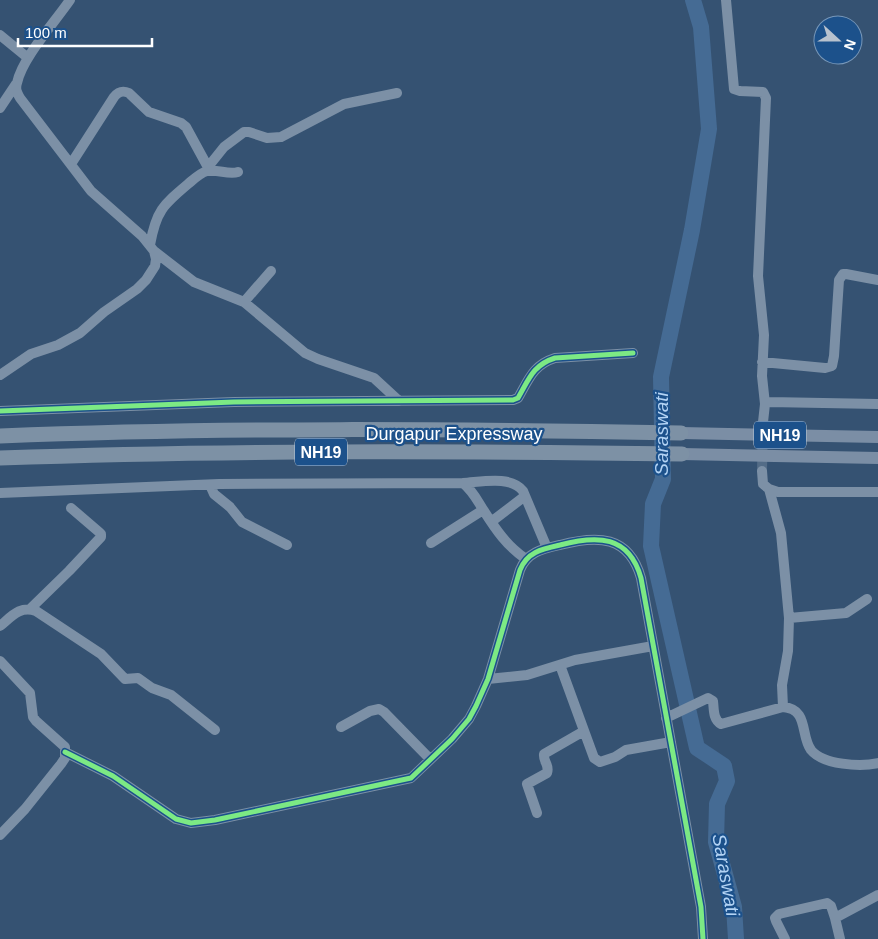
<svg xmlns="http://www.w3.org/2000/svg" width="878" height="939" viewBox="0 0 878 939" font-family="Arial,sans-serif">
  <rect width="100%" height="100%" fill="#355272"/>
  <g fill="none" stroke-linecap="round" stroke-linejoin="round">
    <path stroke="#456b94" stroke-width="16" d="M693,0l8,27 8,102 -17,101 -31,147 2,102 -10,25 -2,42 46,202 27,18 3,15 -10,23 -1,38 18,65 2,32"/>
    <path stroke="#536c87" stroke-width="10" stroke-dasharray="10 5" stroke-linecap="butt" d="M762,471l1,-49"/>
    <path stroke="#7c90a6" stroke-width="10" d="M726,0l8,89 6,2 23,1 3,6 -8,178 6,59 -2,41 3,28
      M0,35l28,23
      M0,108l16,-24
      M71,164l43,-67c4,-5 8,-7 15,-4l20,19 32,11 5,4 24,44
      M208,167l16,-20 20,-15h5l18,6 14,-1 63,-33 53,-11
      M150,245c6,-34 13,-40 38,-61 6,-5 12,-11 19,-13 11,-2 21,4 31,1
      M154,251l40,31 50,20 61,51 13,6 56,19 25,23
      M244,302l27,-31
      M762,362l63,6 7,-2 2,-10 5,-76 4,-6h3l32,6
      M0,375l31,-21 27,-9 22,-12 24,-21 33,-23 9,-9 9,-14 1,-7 -2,-8 -12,-15 -51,-45 -71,-93c-3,-5 -5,-9 -3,-15 5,-25 38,-61 53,-83
      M0,411l234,-9 279,-2 5,-2c11,-19 15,-33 37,-40l78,-5
      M763,422l2,-18 4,-2 109,2
      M762,471l1,13 6,5 9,3h100
      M463,483c18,-1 48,-8 60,8l24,57
      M210,485l4,9 16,13 12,15 45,23
      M769,489l12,44 8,85 -1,33 -6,34 1,22
      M0,493l219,-9 244,-1c10,8 14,17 21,28 12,19 23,35 42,48
      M491,522l34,-26
      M431,543l52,-33
      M30,609l39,-38 32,-34v-3l-2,-2 -28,-24
      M789,618l57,-5 21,-14
      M0,626c11,-9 20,-21 36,-15l65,43 24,25 13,-1 14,10 19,7 44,35
      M0,661l30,32 3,24 3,4 29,26v11l-4,6 -36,45 -25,26
      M560,665l34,93 6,4 15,-5 11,-7 45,-8
      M488,679l39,-4 48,-15 78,-14
      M666,718l42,-20 5,3c1,8 0,19 8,23l62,-17c26,2 17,28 28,43 12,15 50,17 67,13
      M341,727l29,-16 9,-2 5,3 46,47
      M65,752l48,24 63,43 15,4 24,-3 196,-42 41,-39 17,-20 7,-13 12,-27 32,-109c7,-18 22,-21 40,-25 37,-10 69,-10 81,33l60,329 2,32
      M537,813l-10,-29 20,-11c3,-8 -4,-11 -3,-19l40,-23
      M785,939l-9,-18 -1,-3 4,-4 48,-11 4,3 4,12
      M840,939l-5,-21 43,-23"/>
    <path stroke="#7b8ea5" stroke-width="12" d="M681,433l197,4
      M682,454l196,4"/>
    <path stroke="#7d91a5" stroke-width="15" d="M0,436c227,-9 454,-7 681,-3
      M0,458c227,-8 454,-7 682,-4"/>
    <g stroke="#1c518b" stroke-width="8">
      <path id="cycleway" d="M0,411l234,-9 279,-2 5,-2c11,-19 15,-33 37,-40l78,-5
        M65,752l48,24 63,43 15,4 24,-3 196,-42 41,-39 17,-20 7,-13 12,-27 32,-109c7,-18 22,-21 40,-25 37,-10 69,-10 81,33l60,329 2,32"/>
    </g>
    <use href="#cycleway" stroke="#7ce984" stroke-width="5"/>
  </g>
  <g text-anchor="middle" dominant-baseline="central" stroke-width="4.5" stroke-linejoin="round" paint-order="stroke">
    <g fill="#1c518b" stroke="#bbcbdc" stroke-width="1">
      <rect x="754" y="421.5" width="52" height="27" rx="4"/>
      <rect x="295" y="438.5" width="52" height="27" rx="4"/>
    </g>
    <g font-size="16" font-weight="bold" fill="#fff">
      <text x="780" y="435">NH19</text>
      <text x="321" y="452">NH19</text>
    </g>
    <g font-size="18" fill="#fff" stroke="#1c518b">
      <text x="454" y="434">Durgapur Expressway</text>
    </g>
    <g font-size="19" font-style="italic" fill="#b3d3f4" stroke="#1c518b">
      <text transform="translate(661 434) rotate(-90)">Saraswati</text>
      <text transform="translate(726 875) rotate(80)">Saraswati</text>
    </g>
  </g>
  <g transform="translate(838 40) rotate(111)"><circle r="24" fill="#1c518b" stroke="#7797b9"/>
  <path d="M0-4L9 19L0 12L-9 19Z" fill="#b8c2ce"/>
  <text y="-8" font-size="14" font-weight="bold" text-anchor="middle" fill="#ffffff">N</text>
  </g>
  <path d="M18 38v8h134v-8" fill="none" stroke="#ffffff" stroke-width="2.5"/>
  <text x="25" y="38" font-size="15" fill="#ffffff" stroke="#1c518b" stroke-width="4" paint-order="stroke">100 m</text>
</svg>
